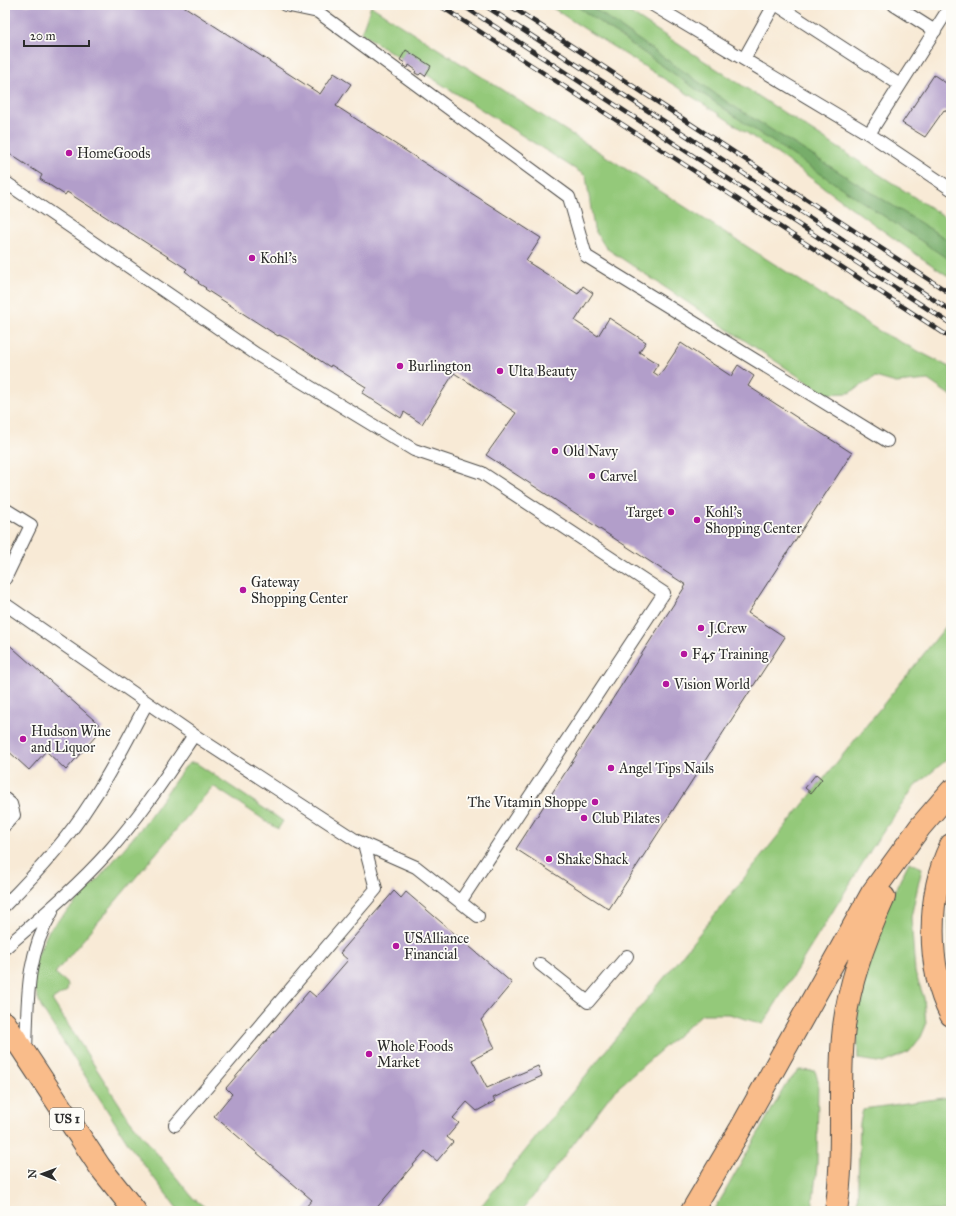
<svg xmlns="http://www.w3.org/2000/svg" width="956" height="1216" viewBox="0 0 956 1216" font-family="'IM FELL Great Primer',serif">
  <rect width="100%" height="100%" fill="#fdfcf7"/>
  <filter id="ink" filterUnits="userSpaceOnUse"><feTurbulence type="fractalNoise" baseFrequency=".025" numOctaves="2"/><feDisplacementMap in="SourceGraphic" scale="8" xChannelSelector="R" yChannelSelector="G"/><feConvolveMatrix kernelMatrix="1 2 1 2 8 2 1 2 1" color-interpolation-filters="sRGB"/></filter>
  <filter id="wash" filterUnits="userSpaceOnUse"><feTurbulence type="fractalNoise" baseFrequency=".012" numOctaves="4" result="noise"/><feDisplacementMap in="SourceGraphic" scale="16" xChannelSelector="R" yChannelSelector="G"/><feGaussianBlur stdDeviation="0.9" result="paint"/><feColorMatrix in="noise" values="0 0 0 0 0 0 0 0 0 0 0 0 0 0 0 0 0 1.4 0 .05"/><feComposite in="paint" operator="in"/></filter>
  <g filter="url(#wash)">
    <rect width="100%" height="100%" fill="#f8ead6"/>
    <path fill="#94c97a" stroke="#607a52" d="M548,5h70l333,216v57c-71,-47 -137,-100 -207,-147 -64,-44 -131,-83 -196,-126z
      M371,6l508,325 72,37v28l-23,-16 -32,3 -21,-6 -26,16 -24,1 -219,-146 -12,-19 -8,-53 -225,-143z
      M951,620v136l-37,31 -42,61 -109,176 -34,-10h-27l-89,78 -91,119h-45z
      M190,763h6l87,58 -5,8 -65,-43 -158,187 12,10 1,3 -1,5 -15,9 77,119 64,79 17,13h-31l-47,-62 -91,-142 -7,-21v-24l15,-32 50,-52 43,-51 43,-60z
      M909,862l13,6 -11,49 4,55 9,26 2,27 -5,12 -12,15 -25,11 -26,-4 -1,-51 22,-85z
      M951,908v61l-3,-53z
      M799,1070l16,1 3,9 -1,85 -5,46h-98l71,-125z
      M951,1097v114h-94l3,-88 3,-14z"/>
    <path fill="#77ad6a" stroke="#516c4a" d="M575,5h14l141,99 221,138v19l-202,-135z"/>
    <g id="blocks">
      <path fill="#b29eca" d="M5,5h177l138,89 14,-21 17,11 -15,22 205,132 -15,23 52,33 5,-8 10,7 -18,28 23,15 11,-18 37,24 -7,10 19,12 -5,8 6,4 22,-33 50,33 7,-11 16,11 -6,10 104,67 -104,160 37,24 -176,272 -93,-60 170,-264 -200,-130 30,-42 -62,-40 -32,51 -18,-12 -3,6 -39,-25 4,-6 -35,-22 -1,2 -43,-28 -8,-4 -1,1 -73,-47 1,-1 -8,-5 1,-1 -14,-11 2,-2 -120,-77 -2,3 -25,-16 2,-4 -37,-24z
        M406,50l25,16 -6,10 -4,-3 -2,2 -4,-2 1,-3 -7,-5 -1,3 -5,-3 2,-2 -5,-3z
        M934,75l12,8 5,-8v39l-7,-4 -19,27 -23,-14z
        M5,641l98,87 -37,42 -20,-19 -17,19 -24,-22z
        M816,774l6,5 -11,14 -6,-5z
        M394,891l7,7 5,-6 106,91 -31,37 14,28 -23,12 15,28 51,-22 4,10 -49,22 2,3 -18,10 -10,-9 -14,16 6,5 -12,14 6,5 -16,19 -12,-10 -51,60h-48l-2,-2 -2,2h-16l-2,-2 8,-9 -98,-84 18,-22 -6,-6 83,-97 7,6 32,-37 -8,-7z"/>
    </g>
  </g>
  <g filter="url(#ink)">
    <use href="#blocks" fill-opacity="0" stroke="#4a4845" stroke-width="1"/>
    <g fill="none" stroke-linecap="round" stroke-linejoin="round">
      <g stroke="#4a4845" stroke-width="14">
        <path id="service" d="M285,5l33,7 251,185 17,59 301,185
          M653,5l216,129 82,55
          M777,5l123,80
          M894,5l41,26
          M744,59l30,-54
          M869,134l82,-129
          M5,182l251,172 158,96 68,23 182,120 -204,309
          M5,509l26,16 -26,54
          M5,604l189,131 163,106 59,26 62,49
          M5,799l6,5 3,11 -9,10
          M5,905c32,-32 62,-65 86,-103 21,-31 38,-66 56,-99
          M5,948c36,-31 73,-62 104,-97 32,-36 58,-76 85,-116
          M540,964l48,38 39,-46
          M26,1051c2,-51 -1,-93 26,-139
          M175,1125l201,-236 -12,-45"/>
      </g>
      <g stroke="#4a4845" stroke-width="24">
        <path id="primary" d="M5,1023l95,144 35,44"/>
      </g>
      <g stroke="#4a4845" stroke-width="24">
        <path id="motorway" d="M951,845c-24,48 -25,122 0,170
          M692,1211l49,-83 131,-235 48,-66 31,-36
          M836,1211c9,-58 2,-116 7,-174 4,-49 21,-95 41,-140"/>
      </g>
      <use href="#service" stroke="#fff" stroke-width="12"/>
      <use href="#primary" stroke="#f9bc8a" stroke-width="22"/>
      <use href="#motorway" stroke="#f9bc8a" stroke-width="22"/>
      <g stroke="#2b2b2b" stroke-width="4.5">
        <path id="rail" d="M439,5l512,333
          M462,5l489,319
          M484,5l203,131 264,175
          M509,5l442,289"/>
      </g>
      <use href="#rail" stroke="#fdfcf7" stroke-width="3" stroke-dasharray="9" stroke-linecap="butt"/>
    </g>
  </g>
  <g fill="#b5179e" stroke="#fdfcf7" stroke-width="1.5">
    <circle cx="69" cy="153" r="4"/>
    <circle cx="252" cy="258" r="4"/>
    <circle cx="400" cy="366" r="4"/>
    <circle cx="500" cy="371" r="4"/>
    <circle cx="555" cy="451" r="4"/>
    <circle cx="592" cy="476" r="4"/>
    <circle cx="671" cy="512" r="4"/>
    <circle cx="697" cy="520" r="4"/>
    <circle cx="243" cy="590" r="4"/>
    <circle cx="701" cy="628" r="4"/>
    <circle cx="684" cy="654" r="4"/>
    <circle cx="666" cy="684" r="4"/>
    <circle cx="23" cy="739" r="4"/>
    <circle cx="611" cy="768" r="4"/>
    <circle cx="595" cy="802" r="4"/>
    <circle cx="584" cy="818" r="4"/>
    <circle cx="549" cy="859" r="4"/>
    <circle cx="396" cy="946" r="4"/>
    <circle cx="369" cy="1054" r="4"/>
  </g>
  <g text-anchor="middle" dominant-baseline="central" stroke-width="3.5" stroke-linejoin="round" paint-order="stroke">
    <rect fill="#fdfcf7" stroke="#6a6a68" stroke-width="1" x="50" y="1108" width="34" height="22" rx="3"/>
    <g font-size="13" font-weight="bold" fill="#2b2b2b">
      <text x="67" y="1119">US 1</text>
    </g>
    <g font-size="14" fill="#2b2b2b" stroke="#fdfcf7" text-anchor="start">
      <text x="77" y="153">HomeGoods</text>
      <text x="260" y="258">Kohl's</text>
      <text x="408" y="366">Burlington</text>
      <text x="508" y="371">Ulta Beauty</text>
      <text x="563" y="451">Old Navy</text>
      <text x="600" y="476">Carvel</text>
      <text x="663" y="512" text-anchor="end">Target</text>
      <text x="705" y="512">Kohl's<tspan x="705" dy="16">Shopping Center</tspan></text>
      <text x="251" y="582">Gateway<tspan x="251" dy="16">Shopping Center</tspan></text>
      <text x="709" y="628">J.Crew</text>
      <text x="692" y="654">F45 Training</text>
      <text x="674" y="684">Vision World</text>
      <text x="31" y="731">Hudson Wine<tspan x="31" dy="16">and Liquor</tspan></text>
      <text x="619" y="768">Angel Tips Nails</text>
      <text x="587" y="802" text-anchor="end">The Vitamin Shoppe</text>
      <text x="592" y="818">Club Pilates</text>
      <text x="557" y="859">Shake Shack</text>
      <text x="404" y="938">USAlliance<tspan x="404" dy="16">Financial</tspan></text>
      <text x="377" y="1046">Whole Foods<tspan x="377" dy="16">Market</tspan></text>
    </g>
  </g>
  <rect width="956" height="1216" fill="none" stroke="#fdfcf7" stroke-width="20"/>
  <g transform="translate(42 1174) rotate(271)" stroke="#fdfcf7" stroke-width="3" paint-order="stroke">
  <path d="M0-3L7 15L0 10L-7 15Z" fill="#2b2b2b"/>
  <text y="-6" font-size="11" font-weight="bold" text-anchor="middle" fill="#2b2b2b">N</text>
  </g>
  <path d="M24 40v6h65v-6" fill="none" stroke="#2b2b2b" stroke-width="2"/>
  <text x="30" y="40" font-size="12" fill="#2b2b2b" stroke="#fdfcf7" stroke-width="3" paint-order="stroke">20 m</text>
</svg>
